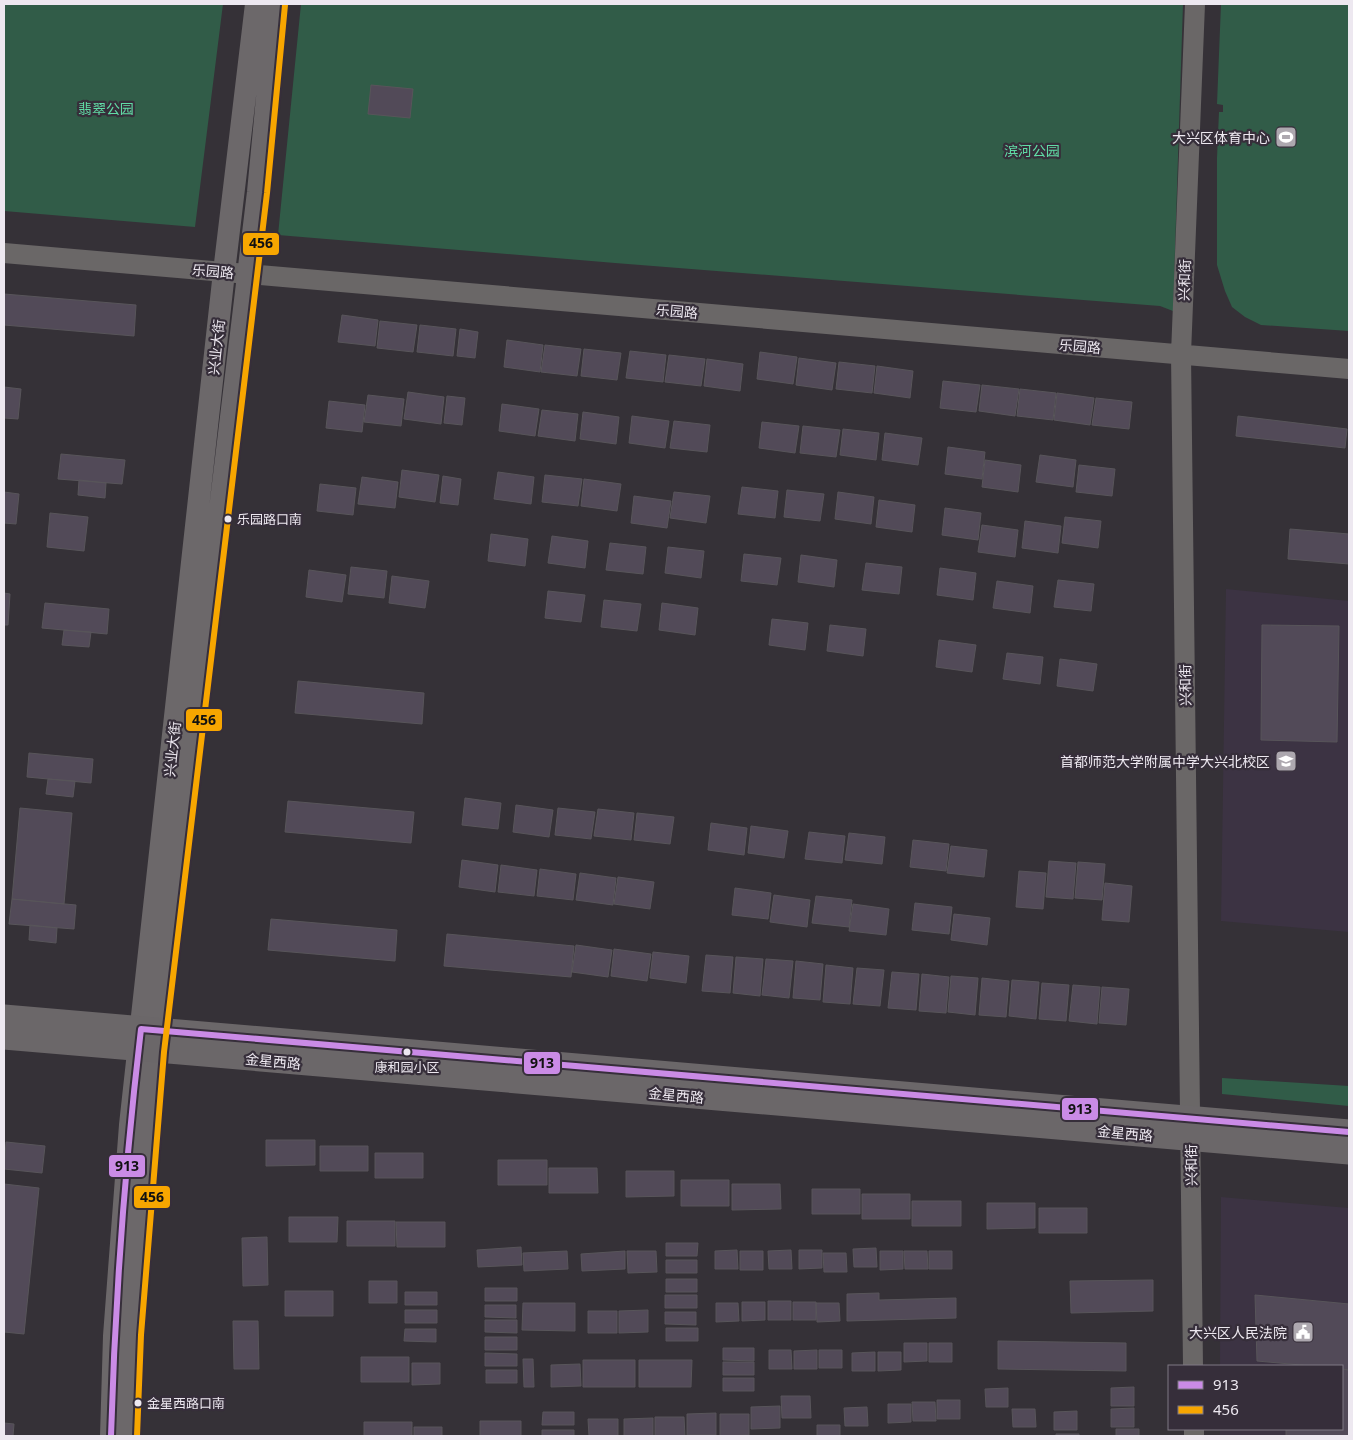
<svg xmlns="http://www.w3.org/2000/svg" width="1353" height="1440" viewBox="0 0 1353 1440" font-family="'Noto Sans','Noto Sans SC',sans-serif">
  <rect width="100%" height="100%" fill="#353137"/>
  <path fill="#3c3343" d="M1226,589l123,12v331l-128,-11z
    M1221,1197l128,11v228h-129v-7h122v-63h-122z"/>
  <path fill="#315c48" d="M4,4h219l-28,223 -191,-16z
    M301,4h882l-10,307 -13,-5 -545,-43 -337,-28z
    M1221,4h128v327l-88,-6 -16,-8 -13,-10 -7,-16 -8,-26v-107l2,-46h4v-7l-6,-1z
    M1222,1078l127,8v20l-127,-12z"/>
  <path fill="#524a58" stroke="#58555a" d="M371,85l42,4 -3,29 -42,-4z
    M4,294l132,11 -2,31 -130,-11z
    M342,315l36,5 -3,26 -37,-4z
    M380,321l37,4 -4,27 -36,-4z
    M420,325l36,4 -3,27 -36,-4z
    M460,329l18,3 -3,26 -18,-2z
    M507,340l36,5 -3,27 -36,-5z
    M545,345l36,4 -4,27 -36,-4z
    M584,349l37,4 -4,27 -36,-4z
    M630,351l36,4 -3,27 -37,-4z
    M760,352l37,5 -4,27 -36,-5z
    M669,355l36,4 -4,27 -36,-4z
    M799,358l37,5 -4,27 -36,-5z
    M707,359l36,5 -3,27 -36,-5z
    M839,362l36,4 -3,27 -36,-4z
    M877,366l36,5 -3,27 -36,-5z
    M943,381l37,4 -4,27 -36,-4z
    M982,385l37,4 -4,27 -36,-5z
    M4,387l17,2 -3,30 -14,-1z
    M1020,389l36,4 -3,27 -36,-4z
    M408,392l36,5 -3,27 -37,-5z
    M1057,393l37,5 -4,27 -36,-5z
    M368,395l36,4 -3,27 -37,-4z
    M447,396l18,2 -3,27 -18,-2z
    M1096,398l36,4 -3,27 -37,-4z
    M329,401l36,4 -3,27 -36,-4z
    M502,404l37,5 -4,27 -36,-5z
    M542,410l36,4 -3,27 -37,-5z
    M583,412l36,5 -3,27 -36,-5z
    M632,416l37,5 -4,27 -36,-5z
    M1238,416l109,13 -2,19 -109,-12z
    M674,421l36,4 -3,27 -37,-4z
    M762,422l37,4 -4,27 -36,-5z
    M803,426l37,4 -4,27 -36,-4z
    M843,429l36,4 -3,27 -36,-5z
    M885,433l37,5 -4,27 -36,-5z
    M948,447l37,5 -3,27 -37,-5z
    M61,454l64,6 -3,24 -64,-5z
    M1040,455l36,5 -3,27 -37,-5z
    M985,460l36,5 -3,27 -36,-5z
    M1079,465l36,4 -3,27 -36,-4z
    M402,470l37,5 -4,27 -36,-5z
    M498,472l36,5 -3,27 -37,-5z
    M545,475l37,4 -4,27 -36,-4z
    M443,476l18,3 -3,26 -18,-2z
    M362,477l36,5 -3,26 -37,-4z
    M584,479l37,5 -4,27 -36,-5z
    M79,480l27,3 -1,15 -27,-3z
    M320,484l36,4 -3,27 -36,-4z
    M742,487l36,4 -3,27 -37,-4z
    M787,490l37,4 -4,27 -36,-4z
    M4,492l15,2 -3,30 -12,-1z
    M674,492l36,4 -4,27 -36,-5z
    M838,492l36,5 -3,27 -36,-5z
    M634,496l37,5 -4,27 -36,-5z
    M879,500l36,5 -3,27 -36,-5z
    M945,508l36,5 -3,27 -36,-5z
    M50,513l38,4 -4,34 -37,-4z
    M1065,517l36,4 -3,27 -36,-5z
    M1025,521l36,5 -3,27 -36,-5z
    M982,525l36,5 -3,27 -37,-5z
    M1290,529l59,5v30l-61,-5z
    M491,534l37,5 -3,27 -37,-5z
    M552,536l36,5 -3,27 -37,-5z
    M610,543l36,4 -3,27 -37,-4z
    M668,547l36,4 -3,27 -36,-5z
    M744,554l37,4 -4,27 -36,-4z
    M801,555l36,5 -3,27 -36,-5z
    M866,563l36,4 -3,27 -37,-4z
    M351,567l36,4 -3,27 -36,-4z
    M940,568l36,5 -3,27 -36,-5z
    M309,570l37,5 -4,27 -36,-5z
    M392,576l37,5 -4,27 -36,-5z
    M1058,580l36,4 -3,27 -37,-4z
    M997,581l36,5 -3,27 -37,-5z
    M548,591l37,4 -4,27 -36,-4z
    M4,593l6,1 -2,31h-4z
    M604,600l37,4 -4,27 -36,-4z
    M45,603l64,6 -2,25 -65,-6z
    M662,603l36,5 -3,27 -36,-5z
    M772,619l36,4 -3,27 -36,-5z
    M830,625l36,4 -3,27 -36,-5z
    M1262,625l77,1 -2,116 -76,-2z
    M64,630l27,2 -2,15 -27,-2z
    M939,640l37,5 -4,27 -36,-5z
    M1007,653l36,4 -3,27 -37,-5z
    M1060,659l37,5 -4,27 -36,-5z
    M298,681l126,12 -2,31 -127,-11z
    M29,753l64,6 -2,24 -64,-6z
    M48,779l27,2 -2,16 -27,-3z
    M465,798l36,5 -3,26 -36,-4z
    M288,801l126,11 -3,31 -126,-11z
    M516,805l37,5 -4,27 -36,-5z
    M20,808l52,5 -8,91 -52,-5z
    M558,808l37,4 -4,27 -36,-4z
    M598,809l36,4 -3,27 -37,-4z
    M637,813l37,4 -4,27 -36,-4z
    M711,823l36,5 -3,27 -36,-5z
    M751,826l37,5 -4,27 -36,-5z
    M809,832l36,4 -3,27 -37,-4z
    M849,833l36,4 -3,27 -37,-4z
    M913,840l36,4 -3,27 -36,-4z
    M951,846l36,4 -3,27 -37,-4z
    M462,860l36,5 -3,27 -36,-5z
    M1049,861l27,2 -3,36 -27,-2z
    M1078,862l27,2 -3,36 -27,-2z
    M501,865l36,5 -3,26 -36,-4z
    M540,869l36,5 -3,26 -36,-4z
    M1019,871l27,2 -3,36 -27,-2z
    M580,873l36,5 -3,27 -37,-5z
    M618,877l36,5 -4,27 -36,-5z
    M1105,883l27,3 -3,36 -27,-2z
    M735,888l36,5 -3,26 -36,-4z
    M774,895l36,5 -3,27 -37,-5z
    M816,896l36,4 -3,27 -37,-4z
    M12,899l64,6 -2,24 -65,-5z
    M915,903l37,4 -3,27 -37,-4z
    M853,904l36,5 -3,26 -37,-4z
    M954,914l36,4 -3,27 -36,-5z
    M271,919l126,11 -2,31 -127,-11z
    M30,925l27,3 -1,15 -27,-3z
    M447,934l127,12 -3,31 -127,-11z
    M576,945l36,5 -4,27 -36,-5z
    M614,949l37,5 -4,27 -36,-5z
    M653,952l36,4 -3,27 -36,-5z
    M706,955l27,2 -3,36 -28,-2z
    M736,957l27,2 -3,37 -27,-3z
    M766,959l27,2 -4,37 -27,-3z
    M796,961l27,3 -3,36 -27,-2z
    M826,965l27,3 -3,36 -27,-2z
    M857,968l27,2 -4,36 -27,-2z
    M892,972l27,2 -3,36 -28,-2z
    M922,974l27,3 -3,36 -27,-2z
    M951,976l27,2 -3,37 -27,-3z
    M982,978l27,3 -3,36 -27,-2z
    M1012,980l27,2 -3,37 -27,-3z
    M1042,983l27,2 -3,36 -27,-2z
    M1073,985l27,2 -3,37 -28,-3z
    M1102,987l27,2 -3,36 -27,-2z
    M266,1140h49v25l-49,1z
    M6,1142l39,4 -3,27 -38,-4z
    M320,1146h48v25h-48z
    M375,1153h48v25h-48z
    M498,1160h49v25h-49z
    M549,1168h48l1,25h-49z
    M626,1171h48v25l-48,1z
    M681,1180h48v26h-48z
    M4,1184l35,4 -15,146 -20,-2z
    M732,1184h48l1,25 -49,1z
    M812,1189h48v25h-48z
    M862,1194h48v25h-48z
    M912,1201h49v25h-49z
    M987,1203h48v25l-48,1z
    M1039,1208h48v25h-48z
    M289,1217h49l-1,25h-48z
    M347,1221h48v25h-48z
    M396,1222h49v25h-48z
    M267,1237l1,48 -25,1 -1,-48z
    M666,1243h32l-1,13h-31z
    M521,1247l1,18 -44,2 -1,-17z
    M876,1248l1,19h-23l-1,-18z
    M737,1250l1,19h-23v-18z
    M791,1250l1,19h-23l-1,-18z
    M799,1250h23v18l-23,1z
    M567,1251l1,18 -44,2 -1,-18z
    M625,1251v18l-43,2 -1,-17z
    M627,1251h29l1,21 -29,1z
    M740,1251h23v19h-23z
    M880,1251h23v18l-23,1z
    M904,1251h23l1,18h-23z
    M929,1251h23v18h-23z
    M823,1253h23l1,19h-23z
    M666,1260h31v13h-31z
    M666,1279h31v13h-31z
    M1153,1280v31l-82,2 -1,-32z
    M369,1281h28v22h-28z
    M485,1288h32v13h-32z
    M285,1291h48v25h-48z
    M405,1292h32v13h-32z
    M879,1293v7l77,-2v20l-109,3v-27z
    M665,1295h32v13h-32z
    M1255,1295l94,9v66l-7,-1v-3h-30l-55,-5z
    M768,1301h23v19h-23z
    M742,1302h23v18l-23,1z
    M793,1302h23v18h-23z
    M523,1303h52v28l-53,-1z
    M716,1303h22l1,18 -23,1z
    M816,1303h23l1,18 -23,1z
    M485,1305h31v13l-31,-1z
    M405,1310h32v13h-32z
    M648,1310v22l-29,1v-22z
    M588,1311h29v22h-29z
    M665,1312h31v13l-31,-1z
    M485,1320h32v13l-32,-1z
    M233,1321h25l1,48h-25z
    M666,1328h32v13h-32z
    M405,1329h31v13l-32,-1z
    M485,1337h32v13h-32z
    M998,1341l128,2v28l-128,-2z
    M904,1343h23v18l-23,1z
    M929,1343h23v19h-23z
    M723,1348h31v13l-31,-1z
    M769,1350h22l1,19h-23z
    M817,1350v19h-23v-18z
    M819,1350h23v18h-23z
    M875,1352v19h-23v-18z
    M878,1352h23v18l-23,1z
    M485,1353l32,1v12h-32z
    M361,1357h48v25h-48z
    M523,1359h10l1,28h-10z
    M583,1360h52v27h-52z
    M639,1360h53l-1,27h-52z
    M723,1362h31v13h-31z
    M412,1363h28v21l-28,1z
    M580,1364l1,22 -30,1v-22z
    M1342,1369l7,1v66h-63v-7h56z
    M486,1370h31v13h-31z
    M723,1378h31v13h-31z
    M1134,1387v19h-23v-18z
    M1008,1388v19h-22l-1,-18z
    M781,1396h29l1,22h-29z
    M937,1400h23v19h-23z
    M912,1402h23l1,19h-23z
    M888,1404h23v18l-23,1z
    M780,1406v22l-29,1v-22z
    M867,1407l1,19h-23l-1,-18z
    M1134,1408v19h-23v-18z
    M1012,1409h23l1,18h-23z
    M1077,1411v19h-23v-18z
    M543,1412h31v13h-32z
    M716,1413v22h-29v-21z
    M720,1414h29v21l-29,1z
    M655,1417h29l1,19h-30z
    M653,1418v18h-29v-17z
    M588,1419h30v17h-29z
    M480,1421h41v15h-41z
    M364,1422h48v14h-48z
    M4,1423l10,1 -1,12h-9z
    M817,1425h23v11h-23z
    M414,1427h28v9h-28z
    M1116,1429h23v7h-23z
    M542,1430h32v6h-32z
    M1056,1434h23v2h-23z"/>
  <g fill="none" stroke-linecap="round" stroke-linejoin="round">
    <path stroke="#6a6767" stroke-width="20" d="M4,253l1345,116
      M1193,1366l-12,-1012 14,-350
      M1194,1429v7"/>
    <path stroke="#6c686a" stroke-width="22" d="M111,1436l3,-100 16,-211 94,-853 32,-268
      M128,1436l4,-102 23,-283 103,-859 18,-188"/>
    <path stroke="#6b6769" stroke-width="25" d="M4,1017l1345,115
      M4,1037l1345,115"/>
    <g stroke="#362e3a" stroke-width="10">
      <path id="bus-1" d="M111,1436c4,-136 14,-272 30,-407l1208,103"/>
    </g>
    <g stroke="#362e3a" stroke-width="10">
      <path id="bus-2" d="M137,1436l4,-101 23,-283 103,-859 18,-188"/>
    </g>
    <use href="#bus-1" stroke="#ca8be6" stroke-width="6"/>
    <use href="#bus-2" stroke="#f7a600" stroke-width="6"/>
  </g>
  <defs>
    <g id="stadium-square" transform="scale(1.125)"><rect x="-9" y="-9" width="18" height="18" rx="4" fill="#ada8af" stroke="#362e3a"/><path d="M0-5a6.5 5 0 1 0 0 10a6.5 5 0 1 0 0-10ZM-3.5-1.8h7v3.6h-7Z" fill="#fff"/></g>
    <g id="school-square" transform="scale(1.125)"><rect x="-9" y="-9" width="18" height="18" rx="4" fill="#ada8af" stroke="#362e3a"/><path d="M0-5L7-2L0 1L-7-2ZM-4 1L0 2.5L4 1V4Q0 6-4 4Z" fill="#fff"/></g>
    <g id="civic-square" transform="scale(1.125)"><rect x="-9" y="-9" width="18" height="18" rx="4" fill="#ada8af" stroke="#362e3a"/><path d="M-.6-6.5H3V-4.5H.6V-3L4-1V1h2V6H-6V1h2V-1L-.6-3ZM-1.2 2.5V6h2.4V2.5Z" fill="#fff"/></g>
  </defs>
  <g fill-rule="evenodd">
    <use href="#stadium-square" x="1286" y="137"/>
    <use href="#school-square" x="1286" y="761"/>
    <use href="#civic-square" x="1303" y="1332"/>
  </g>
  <g fill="#ede8f0" stroke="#362e3a" stroke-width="2">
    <circle cx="228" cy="519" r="4.5"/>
    <circle cx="407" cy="1052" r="4.5"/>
    <circle cx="138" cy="1403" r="4.5"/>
  </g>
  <g text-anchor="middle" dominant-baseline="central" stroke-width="4.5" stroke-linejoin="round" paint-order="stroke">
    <g font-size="13" fill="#ede8f0" stroke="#362e3a" text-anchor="start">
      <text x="237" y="519">乐园路口南</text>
      <text x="407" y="1067" text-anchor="middle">康和园小区</text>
      <text x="147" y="1403">金星西路口南</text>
    </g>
    <g font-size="14" fill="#60dba5" stroke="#362e3a">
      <text x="106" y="108">翡翠公园</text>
      <text x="1032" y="150">滨河公园</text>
    </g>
    <g font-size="14" fill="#ede8f0" stroke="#362e3a" text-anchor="end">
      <text x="1270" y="137">大兴区体育中心</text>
      <text x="1270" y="761">首都师范大学附属中学大兴北校区</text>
      <text x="1287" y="1332">大兴区人民法院</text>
    </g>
    <g font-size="14" fill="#ede8f0" stroke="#362e3a">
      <text transform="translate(213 271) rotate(5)">乐园路</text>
      <text transform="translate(1184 280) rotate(-88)">兴和街</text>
      <text transform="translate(677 311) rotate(5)">乐园路</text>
      <text transform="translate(1080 346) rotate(5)">乐园路</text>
      <text transform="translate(216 347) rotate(-84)">兴业大街</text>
      <text transform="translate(1185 685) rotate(-91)">兴和街</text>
      <text transform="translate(172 749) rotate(-84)">兴业大街</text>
      <text transform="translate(273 1061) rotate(5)">金星西路</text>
      <text transform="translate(676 1095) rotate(5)">金星西路</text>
      <text transform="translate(1125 1133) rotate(5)">金星西路</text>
      <text transform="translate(1191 1165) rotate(-91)">兴和街</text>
    </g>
  </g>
  <g stroke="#362e3a" stroke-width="2">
    <rect x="242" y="232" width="38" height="24" rx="5" fill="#f7a600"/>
    <rect x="185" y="708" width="38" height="24" rx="5" fill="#f7a600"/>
    <rect x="523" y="1051" width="38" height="24" rx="5" fill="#ca8be6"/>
    <rect x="1061" y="1097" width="38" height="24" rx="5" fill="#ca8be6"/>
    <rect x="108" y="1154" width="38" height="24" rx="5" fill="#ca8be6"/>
    <rect x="133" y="1185" width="38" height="24" rx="5" fill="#f7a600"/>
  </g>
  <g font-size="14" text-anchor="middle" font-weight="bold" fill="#111">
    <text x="261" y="248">456</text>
    <text x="204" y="725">456</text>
    <text x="542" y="1068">913</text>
    <text x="1080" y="1114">913</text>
    <text x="127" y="1171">913</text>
    <text x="152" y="1202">456</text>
  </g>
  <rect width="1353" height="1440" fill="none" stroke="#ede8f0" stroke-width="10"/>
  <rect x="1168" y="1365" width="175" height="65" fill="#362e3a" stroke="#7f7883"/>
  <rect x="1178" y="1381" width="25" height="8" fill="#ca8be6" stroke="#7f7883"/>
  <text x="1213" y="1390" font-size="15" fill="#ede8f0">913</text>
  <rect x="1178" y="1406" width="25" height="8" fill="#f7a600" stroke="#7f7883"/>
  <text x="1213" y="1415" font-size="15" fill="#ede8f0">456</text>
</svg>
